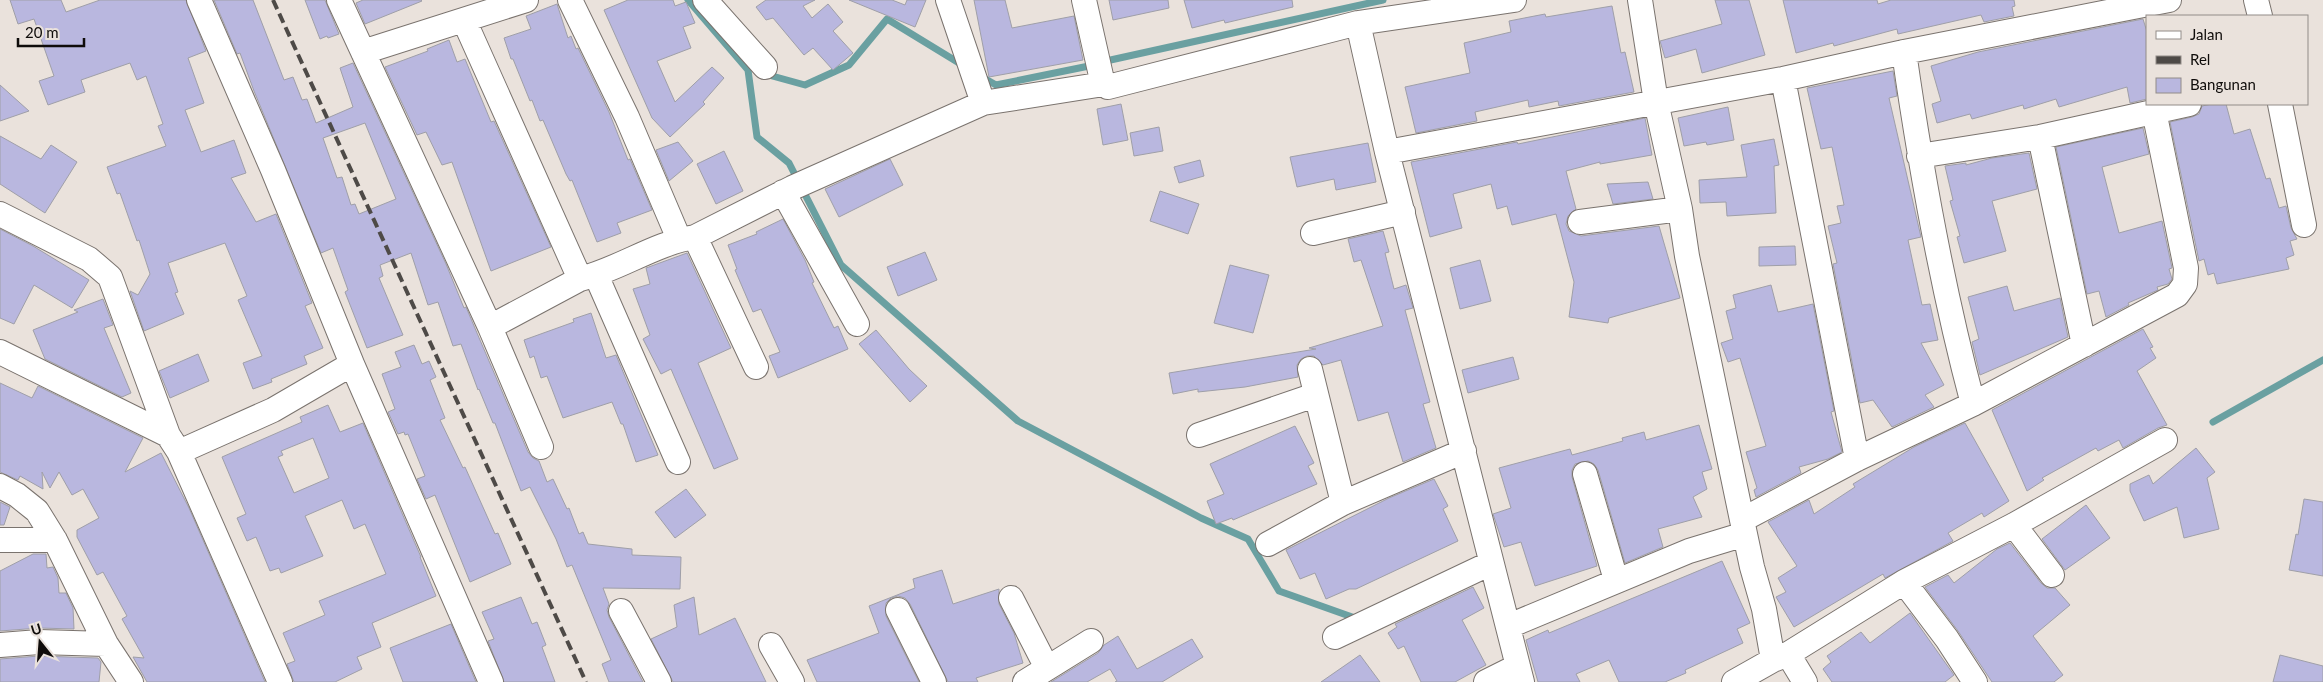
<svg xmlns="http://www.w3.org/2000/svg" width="2323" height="682" viewBox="0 0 2323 682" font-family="Lato,sans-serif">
  <rect width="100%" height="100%" fill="#eae2dc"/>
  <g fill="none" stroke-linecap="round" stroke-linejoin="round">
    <path stroke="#6aa0a1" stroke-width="7" d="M688,0l60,70 9,67 32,26 52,102 177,156 183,97 47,21 31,52 76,27
      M1106,61l277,-61
      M765,74l40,11 44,-20 38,-46 77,47
      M982,77l14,8 93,-19
      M2213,422l110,-62"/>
  </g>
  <path fill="#b9b7df" stroke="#9f9fa8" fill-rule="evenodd" d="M10,0h51l5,12 34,-12h86l20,51 -18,7 16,45 -19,7 16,42 33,-12 12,33 -15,5 25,44 20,-8 36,89 -7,3 18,42 -19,8 3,8 -36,15 1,3 -19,7 -10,-26 19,-7 -24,-56 9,-4 -22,-53 -57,20 10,29 -3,1 9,21 -40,17 -14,-40 8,4 12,-21 -11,-34 -2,1 -17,-48 -3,1 -10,-27 59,-21 -8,-20 5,-2 -17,-48 -9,4 -7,-17 -49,17 4,12 -37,13 -9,-24 15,-5 -20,-57 -16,5z
    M214,0h39l31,80 9,-3 9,23 5,-1 9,24 37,-16 -13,-39 13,-5 93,201 18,44 2,-1 11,26 51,119 5,6 6,3 8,21 6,-3 14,30 2,-1 10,26 4,-2 5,12 44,5v6l49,2 -1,32 -77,-1 6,16 -2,6 2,7 34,65h-34l-7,-18 9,-4 -39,-95 -5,2 -11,-28 -26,-52 -9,4 -26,-68h-2l-14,-34 -1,1 -17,-46 -8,2 -15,-44 -10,3 -17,-52 -31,12 3,11 -4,2 24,57 -36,13 -22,-56 3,-2 -15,-42 -12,5 -67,-162 -14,-38 -3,1zM365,123l31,76 -37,15 -4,-10 -4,1 -9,-28 -5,1 -14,-40z
    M305,0h20l14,34 -11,4 -1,-2 -7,3z
    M363,0h58l1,1 -57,23 -9,-21z
    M628,0h45l2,6 11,-4 9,21 -12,4 8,21 -34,13 18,41 37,-35 12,11 -21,24 2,2 -35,33 -18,-19 -48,-108z
    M766,0h49l-12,6 9,12 16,-14 15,18 -10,9 20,22 -20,17 -20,-22 -9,7 -31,-37 -7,2 -10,-13z
    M849,0h43l13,5 2,-5h19l-11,27z
    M974,0h31l7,28 62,-12 9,44 -94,17z
    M1109,0h59l1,8 -56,12z
    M1184,0h108l1,7 -68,16 -1,-3 -32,8z
    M1715,0h34l16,55 -63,18 -6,-24 -31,9 -5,-17 62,-17z
    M1783,0h94l1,4 13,-4h123l1,6 -3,1 2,9 -30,6 -3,-7 -83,19 -1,-5 -63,17 -1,-3 -37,10z
    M557,4l11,34 3,-2 5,13 2,-1 31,64 19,48 2,-1 22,51 -35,13 4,10 -24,9 -25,-62 -2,1 -4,-7 -23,-54 -3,1 -8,-21 -2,1 -17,-42h-2l-7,-21 27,-9 -5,-13z
    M1612,6l9,47 4,-1 9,40 -75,14 -1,-5 -29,6 -1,-7 -53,12 2,9 -61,12 -11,-46 65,-14 -6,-30 47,-11 -2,-11 36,-7 1,3z
    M2143,19l4,13v67l-17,4 -3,-16 -68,20 -3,-8 -32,10 -1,-4 -51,14 -2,-5 -33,9 -5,-19 9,-3 -10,-35 47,-14z
    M449,40l8,22 8,-3 26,63 3,-1 57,126 -60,24 -39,-109 -10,3 -16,-33 -9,3 -32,-68 43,-16 -1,-2z
    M1893,71l4,25 -8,2 32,139 -13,3 14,65 8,-1 8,36 -17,3 23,42 -19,10 9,12 -42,20 -19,-27 -13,3 -27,-139 4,-1 -9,-37 13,-3 -4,-17 7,-1 -12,-58 -11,2 -14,-61z
    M0,85l29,26 -29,10z
    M1121,104l7,36 -25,5 -6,-36z
    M2212,104h14l8,30 16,-5 16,50 4,-1 9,30 7,-2 5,22 6,11 -7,2 4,14 -8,3 3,11 -72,15 -3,-11 -6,2 -4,-16 -5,2 -29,-139 22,-5 7,-3 3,-8z
    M1728,107l6,33 -27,5 -1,-3 -22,4 -6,-28z
    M1645,118l7,37 -52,9v-2l-34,9 10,38 -8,7 -2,8 3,7 12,5 78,-10 21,72 -71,20 -1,5 -39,-6 5,-35 -18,-68 -44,11 -5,-19 -10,3 -6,-25 -38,10 9,34 -32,9 -19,-75 106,-20 1,2z
    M1159,127l4,24 -29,5 -4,-23z
    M2143,128l6,26 -47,13 17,66 43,-12 10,47 -3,1 3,10 -4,5 -11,3 1,3 -30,13 1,2 -23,12 -7,-26 -12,3 -31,-147z
    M0,136l41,23 10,-14 26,17 -32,51 -45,-29z
    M1774,139l5,26 -5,1 2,47 -49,3 -1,-14 -26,1 -1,-23 48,-3 -6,-32z
    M678,142l15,19 -24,20 -13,-31z
    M1368,143l8,39 -40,8 -2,-11 -37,8 -7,-30z
    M724,151l19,40 -27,13 -19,-40z
    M2029,153l8,36 -45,12 14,50 -42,12 -7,-26 3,-1 -10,-35 3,-1 -8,-34 21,-3v2l26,-7z
    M890,159l13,26 -64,32 -14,-28z
    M1200,160l4,16 -25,7 -5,-16z
    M1648,182l5,17 -40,5 -6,-20z
    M1160,191l39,13 -11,30 -38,-13z
    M783,219l22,41 9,22 -2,1 22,45 4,-2 10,23 -70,29 -9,-22 11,-4 -19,-43 -8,3 -18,-42 2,-1 -9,-24 29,-11 -1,-2z
    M0,229l33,17 56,34 -17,28 -38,-23 -20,39 -14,-6z
    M1383,231l6,21 -4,1 9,36 12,-4 7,23 -8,2 25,92 -7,2 13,44 -33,14 -15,-50 -30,9 -17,-61 -18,5 -9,-9h-7l-6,3 -4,6 1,12 -53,10 -47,5v-3l-25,5 -4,-21 147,-24 -7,-1 74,-22 -22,-66 -7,2 -6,-23z
    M1795,246l1,19 -37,1v-19z
    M925,252l12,28 -39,16 -11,-29z
    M687,253l44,95 -33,15 40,96 -24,10 -43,-100 -10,5 -18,-35 7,-4 -17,-46 17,-5 -4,-16z
    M1480,260l11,41 -31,8 -10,-41z
    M1230,265l39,10 -16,58 -39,-10z
    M1771,285l7,27 35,-8 21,107 -3,1 11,40 -14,7 -29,8 2,6 -45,24 -2,-7 3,-2 -11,-36 20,-6 -26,-88 -12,4 -7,-19 12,-4 -7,-28 10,-3 -3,-13z
    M2007,286l7,25 46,-13 8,39 -88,38 -8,-33 7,-3 -11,-42z
    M103,299l10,26 -9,3 27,65 -9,4 -77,-38 -12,-29 45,-18 -4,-2z
    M591,313l15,45 10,-3 42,100 -22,7 -13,-38h-2l-9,-22 -49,16 -16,-42 -6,2 -7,-22 -4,2 -6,-18 50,-18 -1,-3z
    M2143,329l10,18 -3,1 6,10 -19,13 30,54 -9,3 -35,20 -4,-8 -21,11 -2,-3 -54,30 2,2 -17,11 -35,-81z
    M876,330l33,39 18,17 -17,16 -51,-58z
    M414,345l8,19 7,-3 7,16 -6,3 15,38 -5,2 23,48 2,-1 30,67 3,-1 13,31 -41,18 -35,-87 -9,4 -9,-20 8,-3 -17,-42 -3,1 -1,-3 -6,2 -10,-22 7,-3 -13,-35 19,-7 -6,-15z
    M198,354l11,27 -39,17 -11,-27z
    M1513,357l6,22 -51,14 -6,-23z
    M0,383l32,15 6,-12 105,52 -18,34 36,-19 28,55 76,174h-118l-14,-25 11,1 -22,-39 5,-3 -24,-44 -6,3 -20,-38v-7l22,-12 -16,-29 -11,6 -13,-23 -9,16 -8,-16 1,17 -23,-13 -2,4 -18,-8z
    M328,405l12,27 23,-9 58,134h-1l16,39 -64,27 9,24 -24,10 5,12 -27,13h-41l-7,-18 8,-3 -12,-28 42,-18 -6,-14 67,-27 -21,-50 -11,5 -12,-29 -37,16 18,40 -42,17 -2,-5 -9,3 -14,-34 -9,4 -10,-23 9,-4 -24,-57 80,-35 -2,-5zM313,438l16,40 -35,15 -16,-36 5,-2 -2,-4z
    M1965,423l44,78 -25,16 -2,-4 -34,20 5,8 -68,37 -2,-4 -89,53 -18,-30 10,-5 -8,-14 19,-12 -29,-44 41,-22 5,14 41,-27 -2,-3 61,-37z
    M1699,425l13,44 -10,3 5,17 -14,8 9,20 -44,12 5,18 -38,16 -27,-93 -4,-6 -6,-3 -13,3 -3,6v7l25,89 -62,20 -14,-44 -17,5 -11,-33 18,-6 -12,-40 71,-19 2,6 51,-14 -1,-3 22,-6 2,8z
    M1295,426l19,37 -6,3 9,18 -84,36 -1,-2 -16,6 -9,-23 17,-7 -14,-30z
    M2196,448l19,24 -8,6 12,51 -35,9 -7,-31 -33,14 -14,-30v-7l19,-9 4,9z
    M1434,479l14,27 -5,3 15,32 -102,48h-7l-23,10 -11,-26 -15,6 -14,-29 103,-52z
    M686,489l20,26 -31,23 -20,-26z
    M2304,499l19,3v74l-34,-6 7,-36 2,1z
    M0,502l10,5 -6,18h-4z
    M2086,505l24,33 -45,32 -23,-31z
    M2010,543l31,40 6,5h8l15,17 -37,31 30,39 -9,7h-62l-34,-51 -33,-44 23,-12 6,8 43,-34z
    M33,554h13l1,14 6,-1 5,11 1,15h7l7,15 1,21 -35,-1 -39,3v-60z
    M1722,561l28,62 -13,6 6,14 -58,27 1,3 -21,9h-46l-10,-22 -33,14 4,8h-42l-12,-42 22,-10 1,3z
    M942,570l11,34 46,-15v15l15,29 9,30 -47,15 2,4h-30l-38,-78 -5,-6 -7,-2 -7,2 -5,5v13l33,66h-102l-10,-22 72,-27 -10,-27 46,-18 -2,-9z
    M1473,587l11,21 -22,12 24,45 -31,17h-34l-17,-36 -6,3 -10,-16 9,-6 -2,-3z
    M521,597l11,27 5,-2 9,23 -4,2 13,35h-51l-16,-41 6,-2 -12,-27z
    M694,597l5,38 36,-17 31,64h-93l-22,-43 26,-12 -3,-22z
    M1910,613l44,62 -9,7h-113l-9,-13 8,-7 -4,-6 34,-24 9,11z
    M451,624l25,58h-73l-13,-34z
    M1118,636l19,33 55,-30 11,18 -41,25h-47l2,-1 -7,-12 -23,13h-36l47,-29 6,-8z
    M1360,655l20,27h-59z
    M2280,655l43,11v16h-50z
    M39,656l59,2 3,4 -2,20h-99v-23z"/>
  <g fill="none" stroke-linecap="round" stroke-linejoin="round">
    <g stroke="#7a736e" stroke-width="26">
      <path id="minor" d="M199,0l74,170 79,194 139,318
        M339,0l151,327 51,120
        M570,0l57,117 52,122
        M705,0l60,67
        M948,0l35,103
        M1084,0l18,80 6,7 250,-64 156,-23
        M1640,0l16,102 24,107 7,47 55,264
        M2256,0l4,16
        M464,20l116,259
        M1358,23l29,129 135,530
        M363,52l163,-52
        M1904,52c17,119 38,236 69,352
        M1783,79l74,380
        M2280,104l24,121
        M2040,137l44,208
        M1387,152l396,-73 121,-27 265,-52
        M1919,156l121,-19 149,-33
        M783,192l74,132
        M0,214l89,45 21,18 58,158 11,17 101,230
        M1580,222l100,-13
        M1313,233l90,-21
        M695,237l61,130
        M596,275l82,187
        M490,327l90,-48c40,-10 75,-36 115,-42l97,-49 191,-85 121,-19
        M0,352l168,83
        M1310,369l33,134
        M1199,435l116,-40
        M179,452l94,-42 79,-46
        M1585,474l31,106
        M0,486l17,9 20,16 18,29 51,104 25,38
        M2014,525l38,50
        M0,540h55
        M1268,544l75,-41 121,-52
        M1904,582l43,57 28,43
        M1011,598l36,70
        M898,610l36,72
        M621,611l38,71
        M1509,626l180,-75 56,-17
        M1335,637l156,-74
        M0,645l39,-3 67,2
        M771,645l21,37
        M1788,654l17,28
        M1773,660l-9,-51 -12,-42 -10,-47 115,-61 116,-55 204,-109 8,-11 1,-16 -32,-157
        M1025,682l66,-41
        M1486,682l32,-16
        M1734,682l39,-22 15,-6 116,-72 110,-57 151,-85"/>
    </g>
    <use href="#minor" stroke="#fff" stroke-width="24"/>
    <path stroke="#4e4a47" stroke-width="4" stroke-dasharray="10 5" stroke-linecap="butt" d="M273,0l313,682"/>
  </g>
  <rect x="2146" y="15" width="162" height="90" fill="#eae2dc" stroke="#928c88"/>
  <rect x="2156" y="31" width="25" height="8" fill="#ffffff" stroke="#928c88"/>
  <text x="2190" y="40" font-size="15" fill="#0f0c0a">Jalan</text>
  <rect x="2156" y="56" width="25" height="8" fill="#4e4a47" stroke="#928c88"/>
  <text x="2190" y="65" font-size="15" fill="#0f0c0a">Rel</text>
  <rect x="2156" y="78" width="25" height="15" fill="#b9b7df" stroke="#928c88"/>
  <text x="2190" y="90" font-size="15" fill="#0f0c0a">Bangunan</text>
  <g transform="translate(40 642) rotate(343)" stroke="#eae2dc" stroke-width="4" paint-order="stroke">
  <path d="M0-4L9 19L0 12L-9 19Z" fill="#0f0c0a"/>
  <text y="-8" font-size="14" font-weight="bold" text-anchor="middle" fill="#0f0c0a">U</text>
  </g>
  <path d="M18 38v8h66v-8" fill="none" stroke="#0f0c0a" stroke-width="2.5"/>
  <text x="25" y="38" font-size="15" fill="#0f0c0a" stroke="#eae2dc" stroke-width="4" paint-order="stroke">20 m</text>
</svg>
